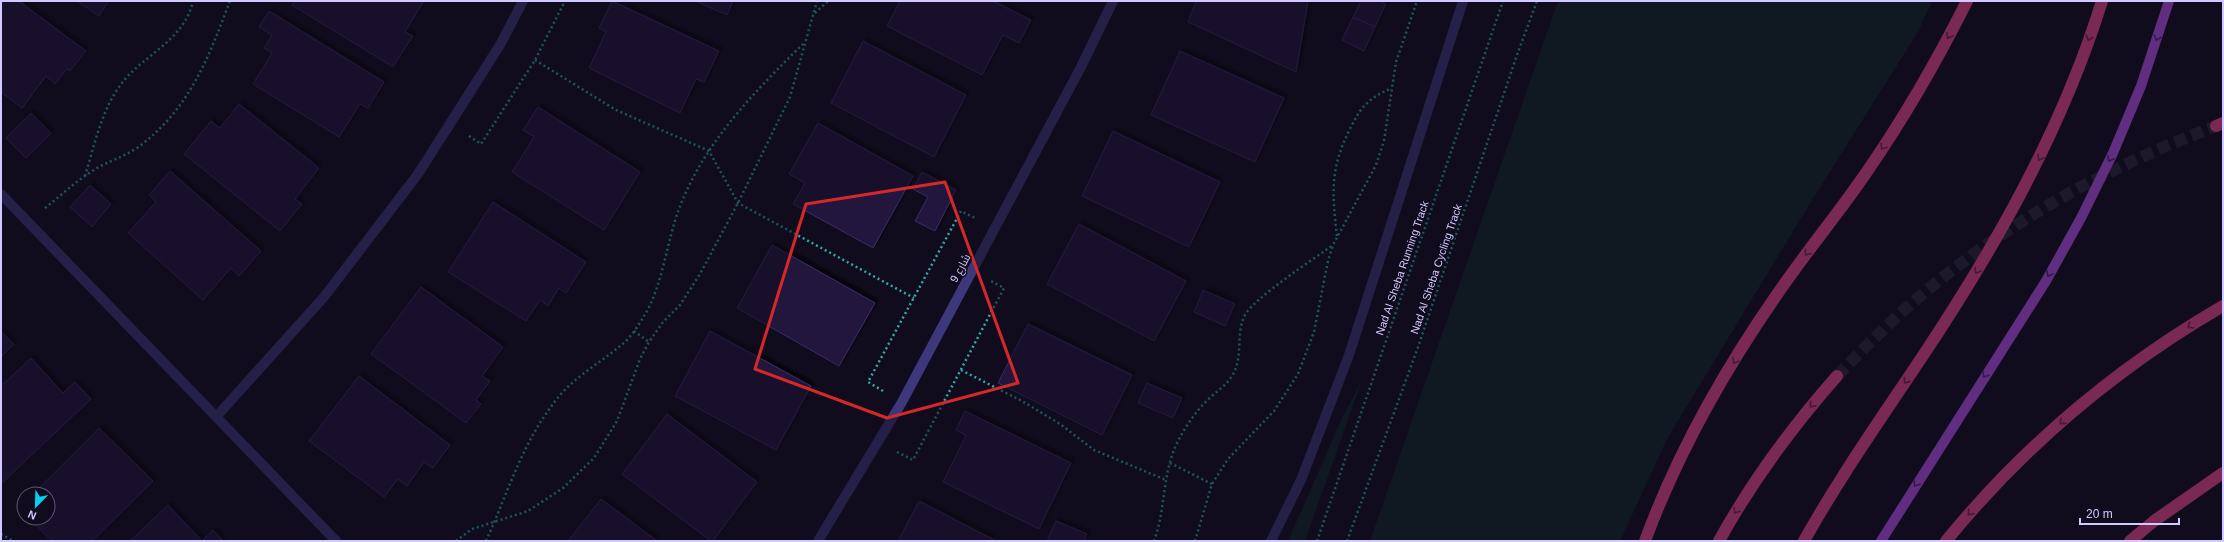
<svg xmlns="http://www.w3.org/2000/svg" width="2224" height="542" viewBox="0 0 2224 542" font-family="Helvetica,Cairo,sans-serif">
  <defs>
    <filter id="shadow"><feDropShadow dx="3.5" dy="-3.5" stdDeviation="1" flood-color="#0009"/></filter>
  </defs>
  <rect width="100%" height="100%" fill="#100c1d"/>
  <path fill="#102727" d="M1558,1h374l-14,31 -109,173 -142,234 -47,102h-250z
    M1362,380l-57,161h-17l54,-123z"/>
  <path fill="#21193e" stroke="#3a2c69" filter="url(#shadow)" d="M1,1h18l67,50 -16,20 -3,-2 -12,15 -9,-8 -24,32 -21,-16z
    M77,1h32l-10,15z
    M295,1h129l-19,31 8,4 -20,31 -101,-62z
    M612,1l107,50 -15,31 -8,-3 -16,34 -91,-45 17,-36 -7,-4z
    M695,1h38l-6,14z
    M900,1h93l38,19 -12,23 -16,-8 -21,40 -95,-49z
    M1196,1h112l-12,71 -108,-50z
    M1361,1h19l6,3 -11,23 -22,-10z
    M269,11l115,71 -16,26 -8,-4 -21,33 -86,-53 19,-31 -8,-5 8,-13 -13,-8z
    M1353,17l22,10 -11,24 -22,-11z
    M863,41l103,54 -32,62 -103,-54z
    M1180,51l104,47 -29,64 -104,-47z
    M239,104l80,64 -24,31 7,5 -22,27 -96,-77 27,-33 9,7z
    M538,107l102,65 -36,58 -92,-58 22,-35 -11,-7z
    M31,113l20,20 -25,25 -20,-20z
    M818,123l95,53 -40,72 -80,-44 12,-21 -16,-9z
    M1113,131l107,51 -31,65 -107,-51z
    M170,171l91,80 -22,25 -8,-8 -28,32 -75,-67 28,-31 -7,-7z
    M922,172l34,18 -21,41 -20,-10 13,-24 -15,-8z
    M90,185l21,19 -19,23 -22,-20z
    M493,202l93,60 -20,31 -7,-5 -11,18 -8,-6 -14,21 -78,-49z
    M1079,224l107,57 -32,60 -107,-57z
    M772,245l103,58 -36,63 -102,-58z
    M421,287l82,60 -21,29 8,5 -14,19 5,4 -15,19 -95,-69z
    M1203,290l32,14 -10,22 -31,-14z
    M1028,324l104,51 -30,60 -104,-52z
    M710,331l101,55 -35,64 -101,-54z
    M1,332l13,12 -13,13z
    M31,358l32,35 12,-11 16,17 -90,85v-98z
    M359,376l91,69 -17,23 -9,-6 -17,24 -9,-7 -14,18 -75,-56z
    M1147,383l35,15 -9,20 -35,-15z
    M965,411l106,52 -32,66 -96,-47 23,-47 -10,-5z
    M667,414l90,68 -44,59h-2l-89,-67z
    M99,428l54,53 -61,60h-40l-23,-23h19v-24h-15z
    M601,499l56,42h-89z
    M919,501l77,40h-98z
    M168,505l34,36 11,-11 10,11h-93z
    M1056,521l31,13 -3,7h-37z"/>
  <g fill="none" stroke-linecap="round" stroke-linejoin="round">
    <path stroke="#2d283f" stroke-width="12" stroke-dasharray="12 6" stroke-linecap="butt" d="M1837,376c32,-33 64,-65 100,-94 86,-69 177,-117 279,-156"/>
    <path stroke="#30aba8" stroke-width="2.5" stroke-dasharray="2 3" stroke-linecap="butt" d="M815,13l13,-12
      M535,60l81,50 93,41 29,52 176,95
      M469,136l12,8 54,-84 30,-59
      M85,176c9,-29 16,-64 34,-89 21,-31 65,-45 74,-86
      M45,208c18,-14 34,-30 54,-41 13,-7 24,-10 38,-19 52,-38 71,-89 93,-147
      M1337,236c-5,-42 -7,-67 12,-105 11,-23 18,-32 41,-42
      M634,331l15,11
      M961,370l61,31 38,23 34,26 72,30
      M883,391l-15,-9 93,-171 14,7
      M897,452l16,8 91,-172 -13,-7
      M1170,463l42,21
      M1,534l12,7
      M456,541l16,-12 56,-18 35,-23 31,-30 23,-37 23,-62 9,-17 14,-20 17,-17 20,-31 38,-71 52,-106 27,-96
      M486,541c24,-53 37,-102 75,-147 17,-19 40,-32 59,-48 10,-7 18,-20 24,-30 18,-28 23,-75 35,-107 24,-65 75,-117 124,-165
      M1154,541c12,-32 8,-69 24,-100 9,-17 20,-33 35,-46 7,-6 14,-11 19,-19 12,-19 3,-42 13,-61 9,-17 70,-57 88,-70
      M1195,541l17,-57 16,-25 46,-48 24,-37 16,-42 14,-71 5,-16 43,-80 8,-24 12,-79 21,-61
      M1317,541l186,-540
      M1347,541l70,-191 100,-295 20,-54"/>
    <path stroke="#3d387b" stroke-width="10" d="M1,194l335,347
      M216,417l108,-120 94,-123 82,-129 23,-44
      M818,541l84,-139 179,-335 32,-66
      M1271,541l30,-61 48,-125 114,-354"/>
    <path stroke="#c154fa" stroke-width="10" d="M1881,541l165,-260 35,-63 32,-65 28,-67 28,-85"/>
    <path stroke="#fa4998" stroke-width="12" d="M2216,126l7,-3
      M1645,541c32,-87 80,-172 133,-248 28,-41 60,-79 88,-120 38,-55 71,-112 101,-172
      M1719,541c33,-60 73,-114 118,-165
      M1946,541c77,-94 172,-174 277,-235
      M2130,541l24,-20 69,-48"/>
    <path stroke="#fa4998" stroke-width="12" d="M1804,541c35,-63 76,-121 116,-181 75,-112 142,-230 182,-359"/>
  </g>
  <defs><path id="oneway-chevron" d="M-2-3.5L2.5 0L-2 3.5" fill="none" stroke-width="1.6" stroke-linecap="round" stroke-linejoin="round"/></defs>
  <g stroke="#852a5a">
    <use href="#oneway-chevron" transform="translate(1949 36) rotate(118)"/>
    <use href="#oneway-chevron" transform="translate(2089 38) rotate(109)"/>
    <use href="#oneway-chevron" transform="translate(1883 147) rotate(123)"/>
    <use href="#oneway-chevron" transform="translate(2040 158) rotate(117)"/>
    <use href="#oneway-chevron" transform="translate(1807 253) rotate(126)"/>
    <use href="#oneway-chevron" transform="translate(1977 271) rotate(121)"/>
    <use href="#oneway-chevron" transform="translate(2190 326) rotate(146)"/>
    <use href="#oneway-chevron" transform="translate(1735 361) rotate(120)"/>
    <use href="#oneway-chevron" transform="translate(1906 381) rotate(125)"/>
    <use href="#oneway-chevron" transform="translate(1812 405) rotate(131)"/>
    <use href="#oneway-chevron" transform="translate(2062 422) rotate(139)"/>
    <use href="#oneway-chevron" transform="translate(1736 511) rotate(122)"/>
    <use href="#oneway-chevron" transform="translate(1970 513) rotate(132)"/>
  </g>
  <g stroke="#602c80">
    <use href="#oneway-chevron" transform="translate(2157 38) rotate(109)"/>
    <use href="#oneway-chevron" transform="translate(2110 159) rotate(116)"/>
    <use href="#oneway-chevron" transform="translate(2049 274) rotate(119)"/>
    <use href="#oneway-chevron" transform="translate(1985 375) rotate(122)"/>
    <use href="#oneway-chevron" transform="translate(1916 484) rotate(122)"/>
  </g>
  <path d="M0 0H2224V542H0ZM945,182l73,201 -131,35 -132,-49 51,-165z" fill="#100c1d" fill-opacity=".55" fill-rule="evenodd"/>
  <path fill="none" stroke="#d62828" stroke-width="3" stroke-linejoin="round" d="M945,182l73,201 -131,35 -132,-49 51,-165z"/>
  <g text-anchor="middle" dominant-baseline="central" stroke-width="3" stroke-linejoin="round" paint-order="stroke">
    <g font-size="11" fill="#d1cafe" stroke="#100c1d">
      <text transform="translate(960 268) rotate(-62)">شارع 9</text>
      <text transform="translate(1402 268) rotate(-71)">Nad Al Sheba Running Track</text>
      <text transform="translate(1436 269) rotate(-71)">Nad Al Sheba Cycling Track</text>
    </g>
  </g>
  <rect width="2224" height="542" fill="none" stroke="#d1cafe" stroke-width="4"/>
  <g transform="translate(36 506) rotate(203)"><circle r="19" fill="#100c1d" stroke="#5d5877"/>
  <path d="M0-3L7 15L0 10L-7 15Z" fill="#07cfed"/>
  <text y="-6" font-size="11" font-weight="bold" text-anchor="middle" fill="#d1cafe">N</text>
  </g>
  <path d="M2080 518v6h99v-6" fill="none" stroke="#d1cafe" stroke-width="2"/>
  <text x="2086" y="518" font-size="12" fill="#d1cafe" stroke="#100c1d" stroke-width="3" paint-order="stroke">20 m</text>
</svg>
